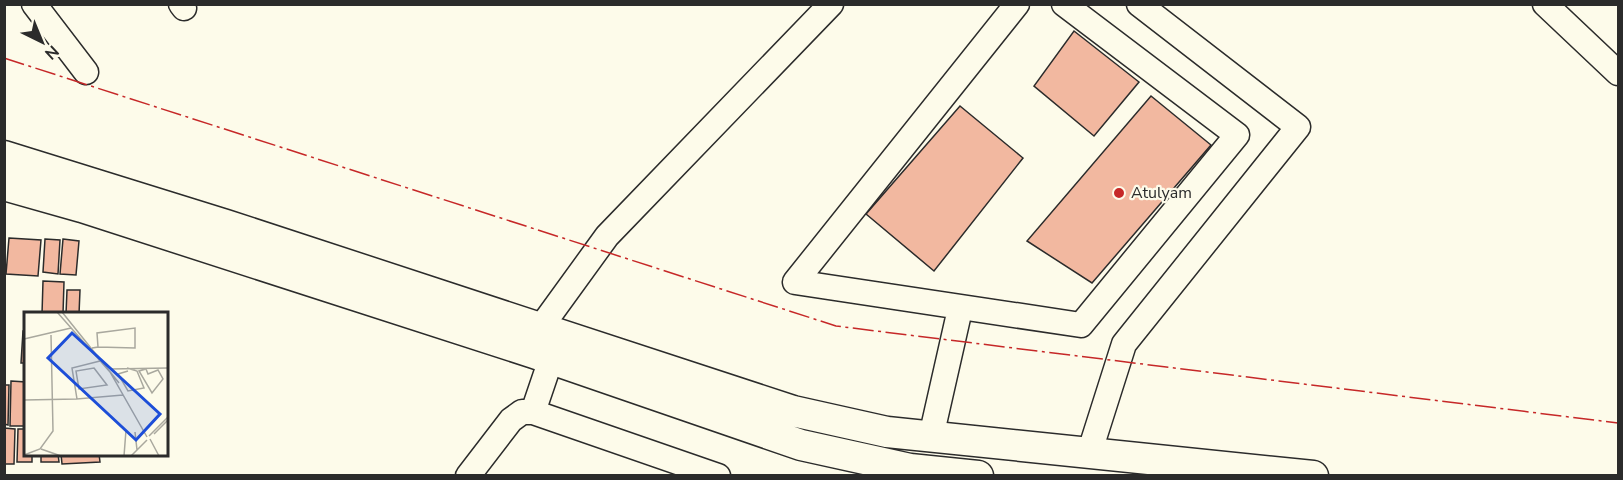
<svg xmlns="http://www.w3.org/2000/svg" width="1623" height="480" viewBox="0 0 1623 480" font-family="'Nunito Sans',sans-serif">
  <rect width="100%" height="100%" fill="#fdfbea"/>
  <path fill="#f2b8a0" stroke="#2b2b2b" stroke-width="1.5" d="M1074,31l65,51 -45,54 -60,-50z
    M1151,96l60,49 -119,138 -65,-42z
    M960,106l63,52 -89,113 -68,-57z
    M9,238l32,2 -3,36 -32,-2z
    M45,239l15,1 -2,34 -15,-2z
    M63,239l16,2 -3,34 -16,-1z
    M43,281l21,1 -1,32h-21z
    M67,290h13l-1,24h-13z
    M23,331h3v32h-5z
    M11,381l15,1v44h-16z
    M4,385h5l-1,40 -4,-1z
    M4,428l11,1 -1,35h-10z
    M18,429h8v25h6v8h-15z
    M41,454h17l1,8h-18z
    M61,454h38l1,8 -38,2z"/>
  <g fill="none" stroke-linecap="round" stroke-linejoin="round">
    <g stroke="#2b2b2b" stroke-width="27">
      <path id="minor" d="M34,4l52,68
        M181,4l3,4
        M1017,4l-222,278 286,43 156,-190 -173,-131
        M1545,4l73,69
        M541,327l66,-91 224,-232
        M533,412l18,-53
        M931,437l29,-128
        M1089,454l35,-110 174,-217 -159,-123
        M468,476l43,-56 11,-8h11l185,64"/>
    </g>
    <g stroke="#2b2b2b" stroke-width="33">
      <path id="tertiary" d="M4,156l222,69 567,186 94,21 426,44
        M4,185l78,22 452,146 267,92 109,24 68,7"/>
    </g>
    <use href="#minor" stroke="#fdfbea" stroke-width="24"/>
    <use href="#tertiary" stroke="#fdfbea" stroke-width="30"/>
    <path stroke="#c62828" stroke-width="1.5" stroke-dasharray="21 4.5 3 4.5" stroke-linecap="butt" d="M4,58l832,268 782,97"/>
  </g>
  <circle fill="#c62828" stroke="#fdfbea" stroke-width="2" cx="1119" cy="193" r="6"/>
  <g text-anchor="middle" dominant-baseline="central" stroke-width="4.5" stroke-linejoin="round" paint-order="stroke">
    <g font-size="16" fill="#2b2b2b" stroke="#fdfbea" text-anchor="start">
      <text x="1131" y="193">Atulyam</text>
    </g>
  </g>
  <g transform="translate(24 312)">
    <rect width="144" height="144" fill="#fdfbea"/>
    <path fill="none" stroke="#a9a89e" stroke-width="1.5" d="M33,0l53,60 37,65M38,0l57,71M0,27l47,-11M68,36l6,-1 -1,-14 38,-5v20l-37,-1M76,49l-28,7 5,31 46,-4M70,56l13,17 -28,4 -3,-18zM103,56l10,3 7,17 -16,3 -10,-17 10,-3M86,57l58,-1M122,57l2,5 10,-4 5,9 -11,14 -13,-22zM0,88l53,-1M111,120l2,18M130,122l14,-14M125,124l19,-19M126,127l9,17M17,137l20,7M0,143l16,-6 13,-18 -2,-96M100,144l2,-26M107,144l16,-16"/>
    <path fill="#1d4ed8" fill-opacity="0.15" stroke="#1d4ed8" stroke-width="3" d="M48,21l88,81 -24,26 -88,-82z"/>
    <rect width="144" height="144" fill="none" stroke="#2b2b2b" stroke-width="3"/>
  </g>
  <rect width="1623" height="480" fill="none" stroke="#2b2b2b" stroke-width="12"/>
  <g transform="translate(42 42) rotate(137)" stroke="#fdfbea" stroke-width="4.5" paint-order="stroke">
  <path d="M0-4.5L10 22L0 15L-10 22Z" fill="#2b2b2b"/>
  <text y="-9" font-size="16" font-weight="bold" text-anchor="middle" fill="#2b2b2b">N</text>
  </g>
</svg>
